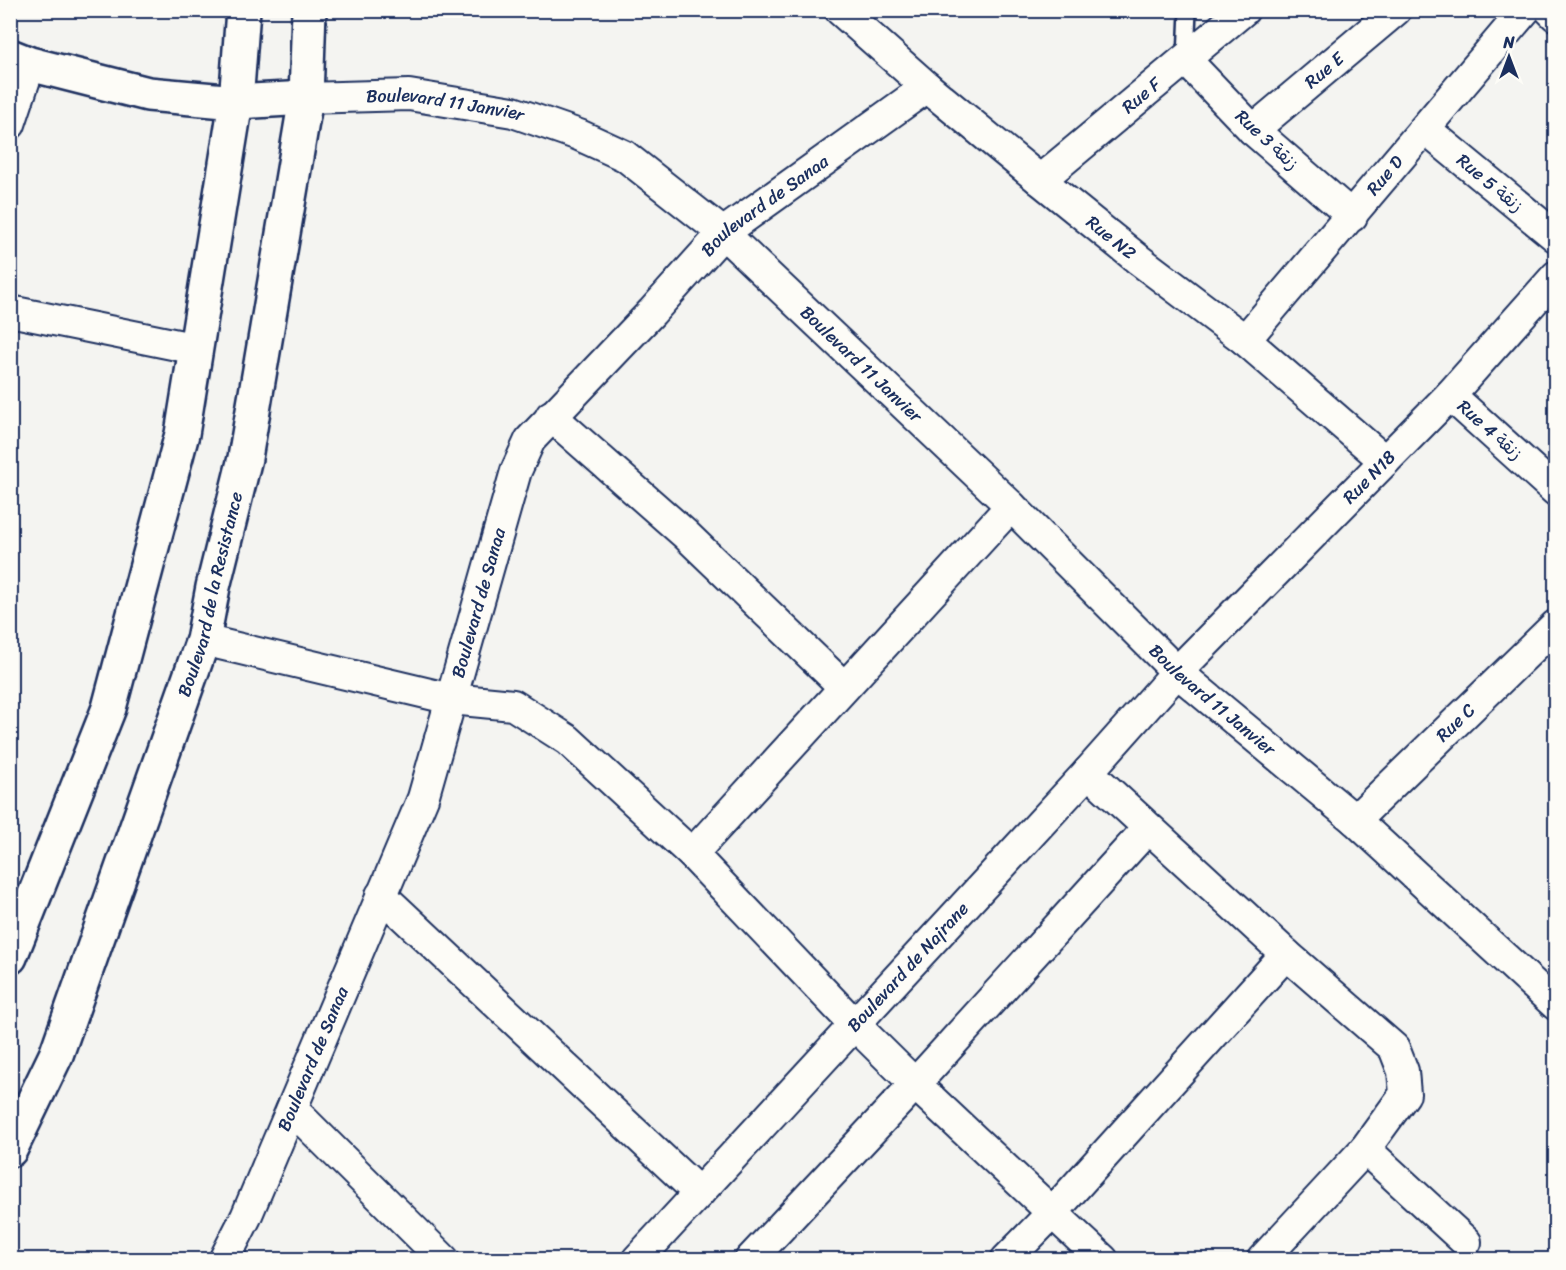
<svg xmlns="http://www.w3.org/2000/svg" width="1566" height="1270" viewBox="0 0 1566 1270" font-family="Sriracha,'Playpen Sans Arabic',sans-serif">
  <rect width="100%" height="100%" fill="#f4f4f1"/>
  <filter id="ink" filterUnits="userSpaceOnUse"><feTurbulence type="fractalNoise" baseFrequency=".0167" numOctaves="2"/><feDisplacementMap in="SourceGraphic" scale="12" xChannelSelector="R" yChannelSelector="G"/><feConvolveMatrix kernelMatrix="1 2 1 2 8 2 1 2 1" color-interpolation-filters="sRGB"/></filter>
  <g filter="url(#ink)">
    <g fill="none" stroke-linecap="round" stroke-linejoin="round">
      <g stroke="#1b2f5e" stroke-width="20">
        <path id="service" d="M1186,58l2,-48"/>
      </g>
      <g stroke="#1b2f5e" stroke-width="34">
        <g id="minor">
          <path id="s1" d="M840,10l87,77 113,93 99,80 106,80 140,121"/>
          <path d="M1550,10l6,6"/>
          <path d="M1186,60l67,70 99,86"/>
          <path id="s2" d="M306,98l103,-3 104,17 66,23 46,21 98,77 288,273 166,166 178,148 201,185"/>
          <path d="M10,124l20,-60"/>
          <path d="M1425,129l131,108"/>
          <path id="s3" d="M1253,130l143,-120"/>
          <path id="s4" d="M1040,180l204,-170"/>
          <path d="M10,311l187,38"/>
          <path id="s5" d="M1245,340l280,-330"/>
          <path d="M1450,395l106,96"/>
          <path d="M551,416l134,118 159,153"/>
          <path d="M203,640l248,59 62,6 55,35 124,114 162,170 61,60 188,176"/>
          <path d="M1088,772l198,182 108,94 9,23 2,23 -40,55 -103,111"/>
          <path id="s6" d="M1355,820l201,-195"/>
          <path d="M692,854l319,-348"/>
          <path d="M381,895l318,298"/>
          <path d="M292,1109l152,151"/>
          <path d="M1365,1149l101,93"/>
          <path id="s7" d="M224,1260l22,-43 177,-419 93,-327 14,-31 122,-128 71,-79 204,-146"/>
          <path id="s8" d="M637,1260l451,-488 89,-100 273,-277 106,-119"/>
          <path d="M750,1260l165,-176 233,-256"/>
          <path d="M1006,1260l46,-47 234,-259"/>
        </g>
      </g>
      <g stroke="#1b2f5e" stroke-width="38">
        <path id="tertiary" d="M10,56l20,8 118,30 88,8 70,-4"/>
      </g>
      <g stroke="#1b2f5e" stroke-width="38">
        <g id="secondary">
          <path d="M10,957l99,-249 73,-274 54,-332 7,-92"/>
          <path id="s9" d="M10,1150l46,-95 147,-415 10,-53 32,-129 61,-360 3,-88"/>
        </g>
      </g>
      <use href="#service" stroke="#fdfcf7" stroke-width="15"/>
      <use href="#minor" stroke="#fdfcf7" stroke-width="30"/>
      <use href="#tertiary" stroke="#fdfcf7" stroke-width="33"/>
      <use href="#secondary" stroke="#fdfcf7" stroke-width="33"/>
    </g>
  </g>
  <g text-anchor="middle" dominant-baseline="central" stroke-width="4.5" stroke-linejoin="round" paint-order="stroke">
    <g font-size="18" fill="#1b2f5e" stroke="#fdfcf7">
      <text stroke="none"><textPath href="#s3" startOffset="93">Rue E</textPath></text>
      <text stroke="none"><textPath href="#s4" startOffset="132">Rue F</textPath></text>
      <text stroke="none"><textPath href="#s2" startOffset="140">Boulevard 11 Janvier</textPath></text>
      <text transform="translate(1267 140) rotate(43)">Rue 3 زنقة</text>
      <text stroke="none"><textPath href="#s5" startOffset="216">Rue D</textPath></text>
      <text transform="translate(1490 183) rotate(40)">Rue 5 زنقة</text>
      <text stroke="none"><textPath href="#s7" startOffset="1210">Boulevard de Sanaa</textPath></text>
      <text stroke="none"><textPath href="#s1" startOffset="354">Rue N2</textPath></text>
      <text stroke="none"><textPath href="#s2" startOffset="644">Boulevard 11 Janvier</textPath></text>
      <text transform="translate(1490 430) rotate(42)">Rue 4 زنقة</text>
      <text stroke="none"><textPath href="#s8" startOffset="1072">Rue N18</textPath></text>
      <text stroke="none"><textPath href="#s9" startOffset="592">Boulevard de la Resistance</textPath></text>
      <text stroke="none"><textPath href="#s7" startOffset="706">Boulevard de Sanaa</textPath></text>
      <text stroke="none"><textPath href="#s2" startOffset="1130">Boulevard 11 Janvier</textPath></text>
      <text stroke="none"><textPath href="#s6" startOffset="140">Rue C</textPath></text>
      <text stroke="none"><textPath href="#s8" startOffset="399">Boulevard de Najrane</textPath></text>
      <text stroke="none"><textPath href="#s7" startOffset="220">Boulevard de Sanaa</textPath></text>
    </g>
  </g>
  <rect width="1566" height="1270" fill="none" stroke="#fdfcf7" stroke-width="36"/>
  <rect x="18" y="18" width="1530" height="1234" fill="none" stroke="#1b2f5e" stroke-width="2" filter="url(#ink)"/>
  <g transform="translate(1509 57)" stroke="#fdfcf7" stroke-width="4.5" paint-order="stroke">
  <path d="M0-4.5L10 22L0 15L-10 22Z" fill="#1b2f5e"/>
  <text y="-9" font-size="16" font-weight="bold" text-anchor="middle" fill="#1b2f5e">N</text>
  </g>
</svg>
